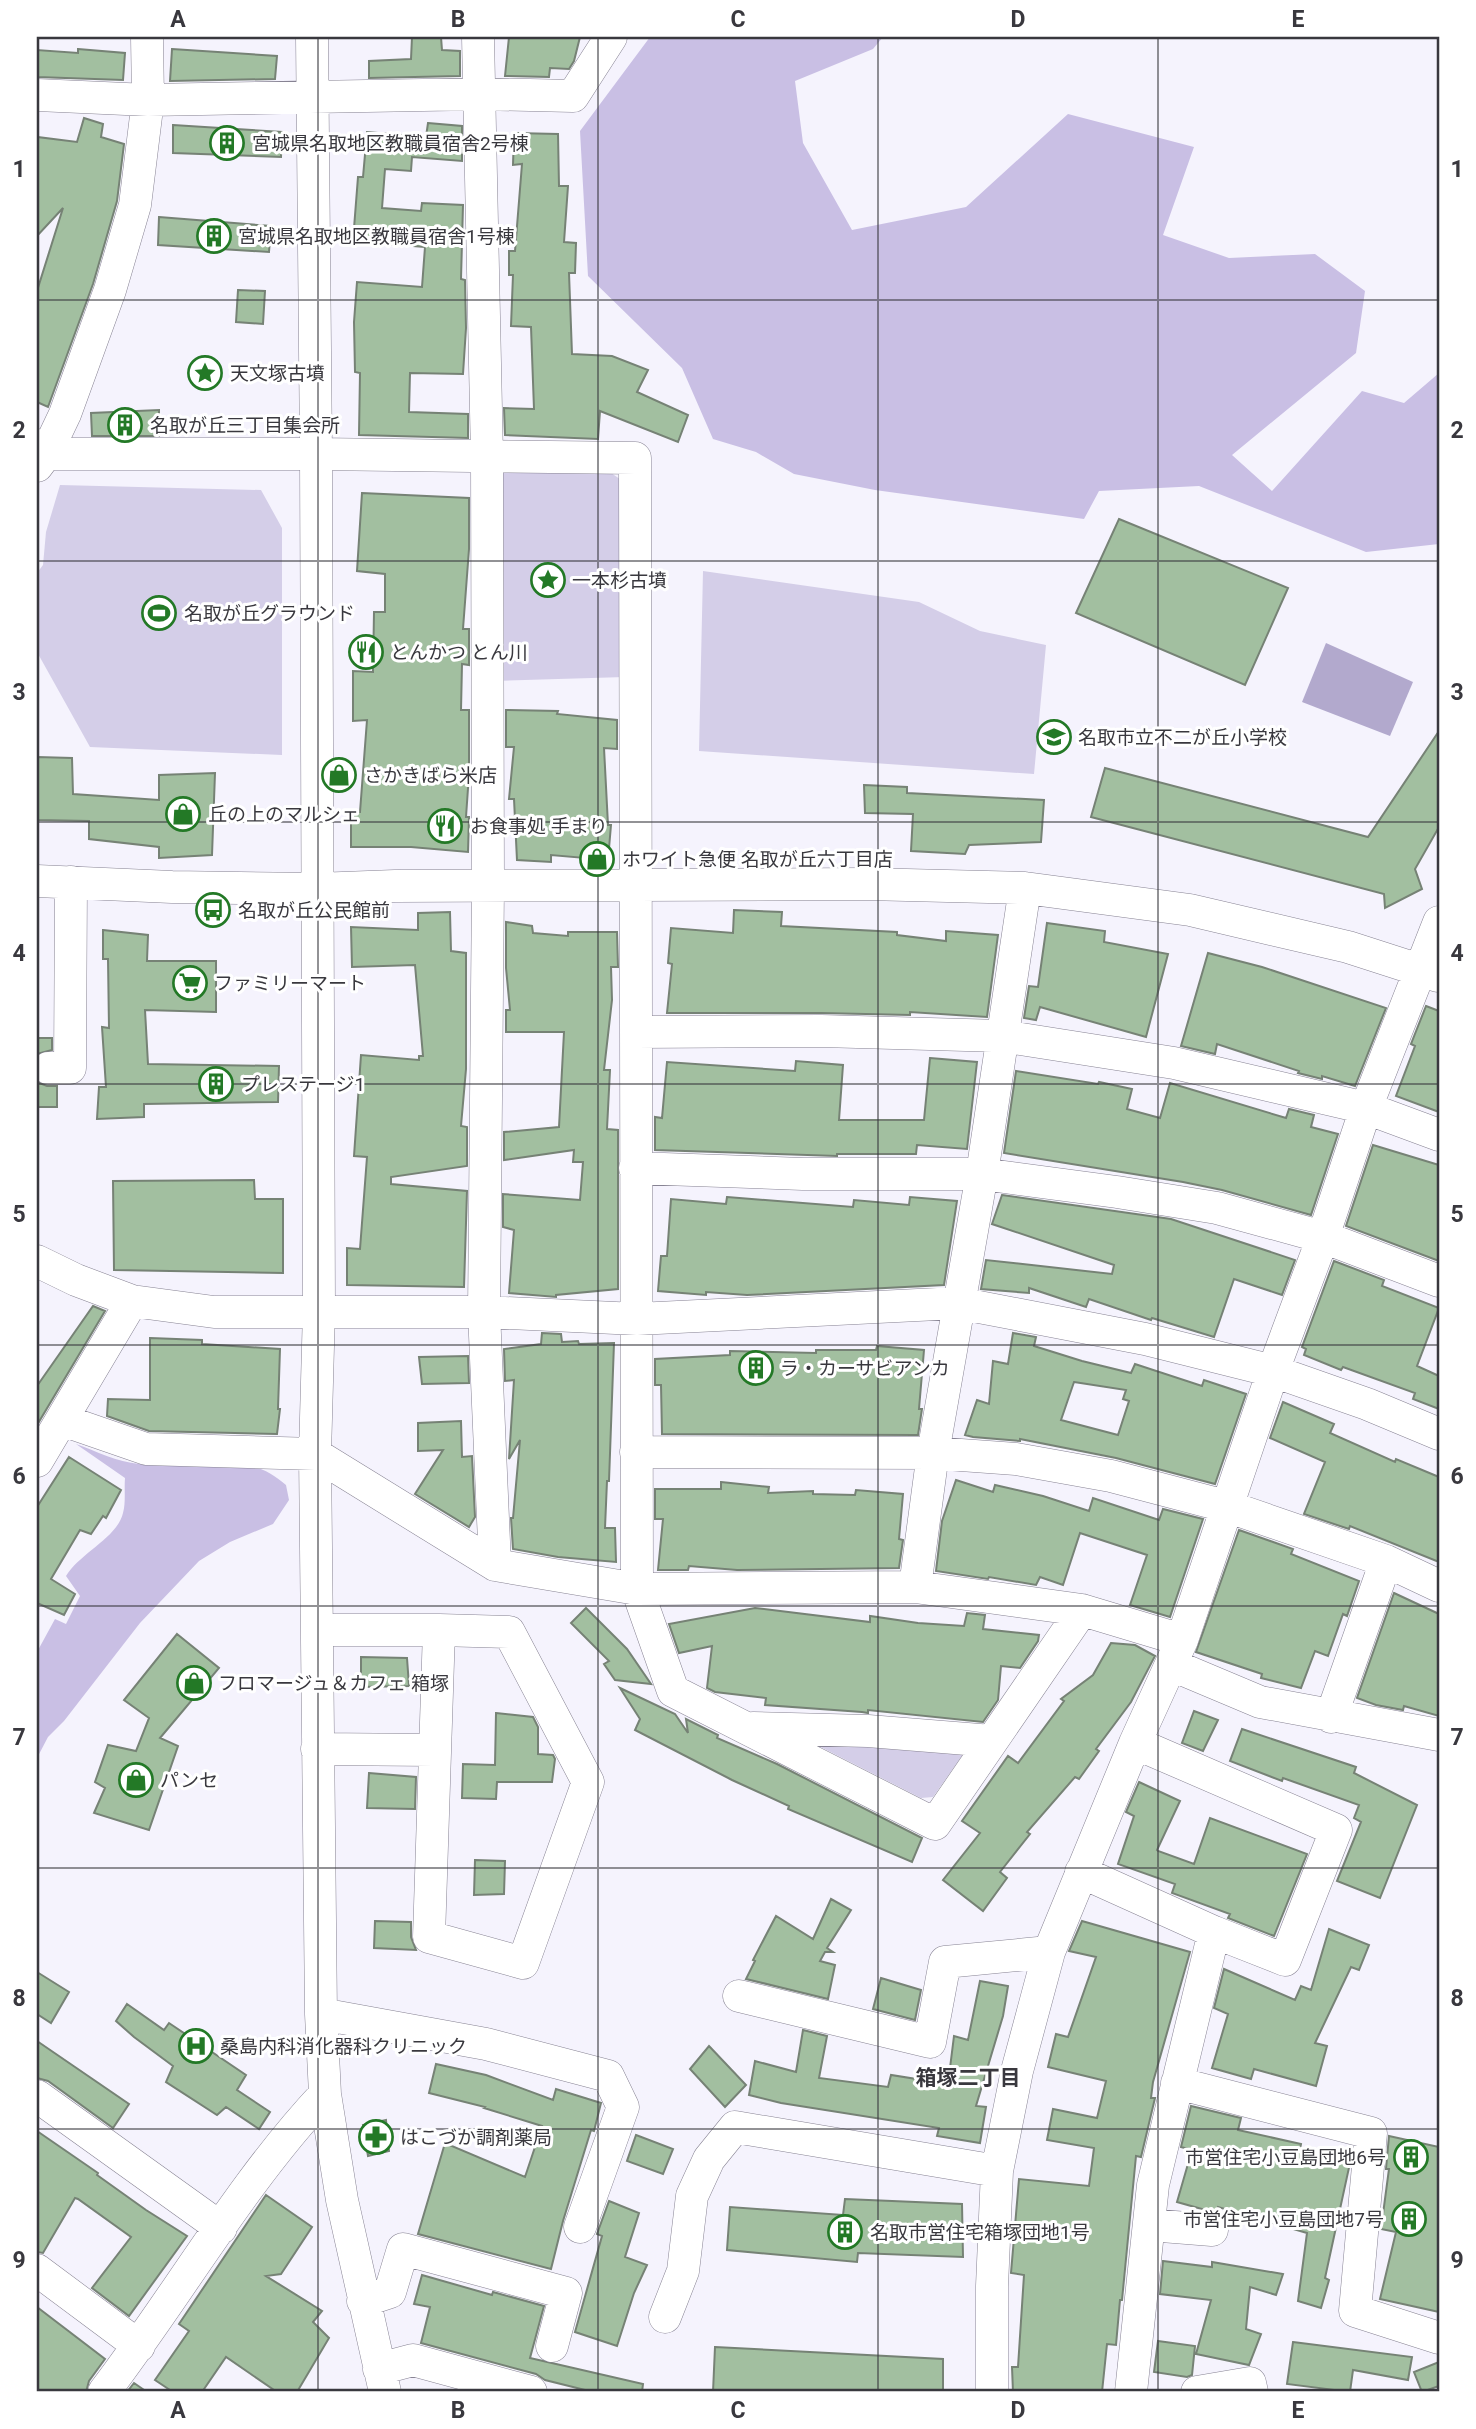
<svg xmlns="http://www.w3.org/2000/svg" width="1476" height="2429" viewBox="0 0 1476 2429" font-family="Roboto,'Noto Sans JP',sans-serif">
  <rect width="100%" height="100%" fill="#f5f3fd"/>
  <path fill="#d4cee8" d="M604,468l23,16 -2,193 -130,4 5,-212z
    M60,485l201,5 21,38v227l-192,-8 -53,-95v-79l6,-8 3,-33z
    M703,571l216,31 61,29 66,14 -12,129 -335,-23z
    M799,1736l167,14 -33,47 -12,1z"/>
  <path fill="#c9bfe4" d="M650,37h233l-10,12 -78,32 8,62 49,87 114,-23 102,-93 126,33 -31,88 66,23 86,-4 50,37 -9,62 -124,102 40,36 90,-100 42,12 35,-30v171l-73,8 -167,-66 -100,5 -15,28 -209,-29 -81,-16 -38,-22 -43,-13 -31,-71 -94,-92 -8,-145z
    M76,1444c20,7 41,18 63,20 53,4 101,-19 147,21l3,15 -16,24 -43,18 -31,19 -59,62 -76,98 -16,16 -11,21v-106l18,-33 11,5 14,-28 -14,-20c14,-23 51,-38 57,-63 3,-11 1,-24 2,-35z"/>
  <path fill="#b2a9cd" d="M1326,643l87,39 -23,54 -88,-34z"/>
  <path fill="#a2bfa0" stroke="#768275" stroke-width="2" fill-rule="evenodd" d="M412,37h29l1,13 18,1v25l-91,2v-17l42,-2z
    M509,37h71l-6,24 -5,8 -19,-1 -1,9 -44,-1z
    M78,49l47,4 -2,27 -86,-3v-27l41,3z
    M172,49l105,7 -2,23 -105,2z
    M84,118l19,6 -2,13 23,7 -7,57 -24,83 -45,123 -11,-5v-111l26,-83 -26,28v-99l40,5z
    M428,123l34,3v35l-50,-4 -1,14 -26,-2 -3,39 39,3 1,-8 41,2 -2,74 4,1 1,48 -3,46 -53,-1 -1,39 59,2v24l-109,-3 1,-62 -5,-1 -1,-50 3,-40 65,5 3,-40 -72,-6 5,-64h5l4,-45 59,5z
    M173,125l109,7 -1,25 -108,-4z
    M514,133l44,1 1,52h9l-4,56 12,1 -1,30h-6l3,81 40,2 36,14 -11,22 51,23 -10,27 -78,-31 -2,28 -93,-4 -1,-27 30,1 -3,-82 -20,-1 2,-51h-4v-24h6l7,-87 -9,1z
    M159,217l112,9 -2,26 -111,-7z
    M238,290l27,1 -2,33 -27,-2z
    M159,410v26h-67l-1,-23z
    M362,493l107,5v51l-6,80h6v36l-7,-1 -1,46h8v64l-3,43h3l-1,35 -57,-5h-60v-35h9l7,-92 -14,1v-50l20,1 1,-60h11v-38l-28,-3z
    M1119,519l169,69 -43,97 -169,-72z
    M506,710l52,1 -1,3 60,6v29l-13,-1 4,77h3l-3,35 -57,-5v7l-34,-2 -3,-61h-5l5,-52h-8z
    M1439,731v96l-24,42 7,20 -37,19 -1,-14 -293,-77 14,-49 263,69z
    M37,757l35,1 1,36 86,6v-25l56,-2 -3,82 -53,3v-11l-70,-8v-18l-52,-1z
    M864,785l43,2v6l137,7 -3,42 -72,3 -4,9 -54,-3 2,-37 -48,-1z
    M734,910l48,2 -1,14 116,6v3l49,6v-10l52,4 -11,82 -77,-5v3l-89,-2h-154l5,-49 -4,-1 3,-35 62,5z
    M450,912l1,39 15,2v116l-5,57 6,1v39l-76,11v7l76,7 -3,96 -117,-2v-37l13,1 7,-92 -13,-1 7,-101 58,5v-4h4l-8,-91 -63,2 -1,-40 67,3v-17z
    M506,922l26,4 1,7 35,3v-4h49l1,35h-7l1,33 -8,70h6l-3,59 11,1v159l-62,6v2l-47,-4 5,-63 -11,-3v-33l77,6 3,-38h-10l1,-12 -70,10v-28l55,-5 5,-95h-58v-22h4l-4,-42z
    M1047,923l58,8 -1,11 64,12 -22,83 -106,-30 -4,13 -12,-2 5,-32 9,1z
    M103,930l45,5 -1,26h69v51l-71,-2 3,54 131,2 -1,36 -134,2v13l-47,2 2,-32h7l-4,-60 7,1 -1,-69h-5z
    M1208,953l54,14 124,41 -31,78 -33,-10v3l-24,-6 1,-2 -82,-27 -2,10 -34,-8z
    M1426,1006l13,5v101l-43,-16 19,-50 -4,-2z
    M37,1038h15v12l-15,4z
    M930,1058l47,4 -10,87 -50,-4 -1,9h-79v2l-182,-6v-33l7,1 5,-56 128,9 1,-10 47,4 -4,55h85z
    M1016,1071l82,13 1,-2 33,7 -5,20 33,9 10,-35 116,35 3,-9 25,6 -3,12 27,7 -27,81 -89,-25 -39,-8 -179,-29z
    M37,1082l10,4h10v21h-20z
    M1373,1145l66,20v96l-93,-35z
    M254,1180l1,19h28v74l-169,-3 -1,-89z
    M1002,1195l169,24 124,41 -13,35 -48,-16 -20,58 -62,-19 -1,2 -62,-21 -3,8 -57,-19v5l-48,-4 5,-29 126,14 2,-9 -122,-41z
    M727,1197l126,10 1,-7 55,5 1,-8 47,4 -13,84 -197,10 -41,-3v3l-48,-4 3,-35h6l4,-57 55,5z
    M1334,1261l50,19 -2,6 57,22 -22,58 22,10v33l-26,-10 2,-6 -72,-26 -2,3 -37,-15 2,-6 -4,-2z
    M93,1306l12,5 -68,114v-39z
    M542,1333l19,1 1,8 16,-1 1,3 35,-1 -5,138h-2l-2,47h10l1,34 -58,-5 -45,-8 -2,-31h2l7,-78 -11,19 5,-79 -9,1 -1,-32 37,-5z
    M1013,1333l23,4 -2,9 48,15 49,12 4,-9 67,22 2,-6 42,14 -31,90 -99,-26 -96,-19v2l-47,-4 -8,-2 12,-35 12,4 4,-43 15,3zM1074,1382l52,8 -3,9 6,2 -11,34 -57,-15z
    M150,1338l52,2v4l78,5 -2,60h2l-3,25 -128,-3 -42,-15 1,-17 42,1z
    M877,1346l47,4 -5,59h3l-4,26 -256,-1 -1,-49h-6v-26l75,-4v-4l86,2v-3h60z
    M468,1356l1,27 -47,1 -3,-27z
    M1283,1402l51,22 -4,9 65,29 1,-3 43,18v85l-89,-36 -1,3 -45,-15 21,-52 -55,-24z
    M461,1421l1,36 10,-1 3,61 -6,10 -54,-33 28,-44 -25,1v-28z
    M69,1457l52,33 -15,28 -3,-2 -12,18 -11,-4 -29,49 24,15 -11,21 -27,-12v-96z
    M956,1480l37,12 2,-7 48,11 46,15 4,-13 66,22 4,-11 40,10 -33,98 -40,-12 17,-50 -67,-22 -17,52 -23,-8 -4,8 -47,-8 -1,2 -52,-8 6,-50z
    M721,1482l48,5 -1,6 45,-2v3l42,1 1,-5 47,4 -4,45 4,1 -4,28 -162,2 -48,-4 -1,4h-30l5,-51h-8v-30h66z
    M1239,1530l54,19 -2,5 68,27 -12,35 -4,-2 -15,42 -13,-5 -14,37 -40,-10 1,-4 -66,-22z
    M1394,1593l45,21v102l-35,-10 -1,4 -27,-5 -19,-7z
    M586,1608l41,41 24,35 -36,-4 -11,-16 5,-3 -38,-38z
    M755,1608l115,14v-6l48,7 46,3 3,-13 18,2 -2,14 56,6 -1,6 -18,27 -19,-2 -3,34 -15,22 -115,-12v3l-6,-1 -97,-7 1,-7 -51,-6 -8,-4 5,-42 -33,7 -10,-29z
    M177,1634l42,34 -59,70 18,8 -29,84 -55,-17 11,-25 -10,-6 13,-37 28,6 13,-33 -25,-18z
    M1111,1643l24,2 20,11 -24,46 -35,47 3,2 -20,28 -4,-2 -48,55 3,2 -30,38 7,6 -24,33 -40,-31 37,-47 -18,-12 46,-65 10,7 46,-62 -3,-2 32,-24z
    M361,1657l46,1 2,28 -48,1z
    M620,1688l55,26 13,19 -2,-14 32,16 -1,3 60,26 145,74 -10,24 -124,-53 1,-3 -57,-26 -97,-50 5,-11z
    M1194,1711l24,9 -15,31 -21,-8z
    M496,1713l37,4 5,10v27l15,1 2,4 -3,23h-55l-1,17 -34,-1 1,-34 32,1z
    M1242,1729l114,38 -2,6 63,32 -37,93 -43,-17 24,-59 -7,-4 5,-13 -76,-27 -1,3 -52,-20z
    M369,1773l47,4 -1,32 -48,-1z
    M1139,1782l41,19 -23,49 1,1 36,13 16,-46 97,36 -33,82 -46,-18 2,-4 -58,-21 3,-9 -57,-20 16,-48 -8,-4z
    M475,1860l30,1 -1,33 -30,1z
    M831,1899l20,11 -24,38 6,4h-8l-5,9 15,4 -7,34 -82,-20 9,-18 -2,-1 23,-44 37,23z
    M375,1921l36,1v15l5,13 -42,-2z
    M1082,1921l108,31 -37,130 -2,16h4l-14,59 -5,-1 -14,144h-2l-4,45 -9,-1 -5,48h-89l-1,-25h6l6,-92 -13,-2 8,-94 70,7 5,-38 -47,-8 6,-31 44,9 9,-37 -58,-14 8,-33 12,3 28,-80 -27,-6z
    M1329,1929l40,16 -10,25 -8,-3 -36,76 12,3 -11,40 -62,-17 -3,10 -39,-11 16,-54 -14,-6 10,-39 71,31 6,-14 10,4z
    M37,1972l32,20 -18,31 -14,-9z
    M881,1978l40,12 -6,30 -42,-11z
    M980,1981l28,5 -5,30 -27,90 10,1 -6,36 -43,-7 2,-8 -158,-25 -32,-8 6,-34 41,11 7,-42 24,6 -8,42 69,9 3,-12 57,9 6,-48 14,4z
    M127,2004l37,26 5,-7 77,52 -9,15 33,22 -11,17 -33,-22 -9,8 -51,-33 7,-16 -39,-29 -18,-16z
    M37,2041l92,63 -16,24 -65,-47 -11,-3z
    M709,2046l37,39 -21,22 -35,-38z
    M436,2064l50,11 67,25 3,-11 45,14 -7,28 -3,-1 -28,91 -12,48 -133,-35 27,-91 80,34 17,-51 -58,-18 1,-1 -56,-14z
    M1191,2106l50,12 -3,12 63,14 -1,5 50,14 -25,115 4,2 -8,28 -23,-7 9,-68 -89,-26 -2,6 -39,-11 15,-52 -11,-3z
    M386,2120l3,31 -21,5 -5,-31z
    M37,2131l61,42 -1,2 49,35 41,26 -58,80 -37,-28 39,-51 -53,-38 -3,-1 -32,55 -6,-1z
    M636,2135l37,14 -10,25 -36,-13z
    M1389,2136l50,11v165l-59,-13 16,-67 -15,-3 8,-60h-3z
    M266,2195l46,32 -31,47 -15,2 56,35 -9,11 16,16 -32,54h-20l-51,-35 -24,35h-29l-18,-12 34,-49 -10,-7z
    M845,2199l117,5 1,53 -105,-4 -1,9 -130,-12 3,-43 113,8z
    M609,2201l30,12 -14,44 22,8 -13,28 -17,53 -42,-14 27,-96 -5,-2z
    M1163,2261l49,6v-5l71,12 -7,21 -26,-8 -4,42 15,5 -12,31 -53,-11 15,-54 -51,-6z
    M422,2275l70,20 1,-3 51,14 -14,52 113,26 -1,8h-49l-48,-12 -9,-6 -115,-31 9,-36 -16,-3z
    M37,2307l68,52 -16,22 -3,11h-49z
    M1158,2341l37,5 -3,29 -5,2 -33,-5z
    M1293,2342l119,15 -4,23 -55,-10 -3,22 -63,-8z
    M715,2347l228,12v33h-230z
    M1439,2362v24l-17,6 -8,-20z
    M134,2383l13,9h-20z"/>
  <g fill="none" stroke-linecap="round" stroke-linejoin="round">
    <g stroke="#878393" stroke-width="33">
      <path id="minor" d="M312,37l4,417 3,856 -4,144 6,560 4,80 17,106 43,192
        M478,37l9,420 1,429 -4,426 11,253
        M37,95l111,5 331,-6 94,2 38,-59
        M37,445l9,9h270l319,4 2,1131 36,102 262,133 147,-214
        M37,466l9,-12 19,-40 45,-124 25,-85 13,-105 -1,-63
        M37,881l135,6 144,2 79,-3 471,-2 159,4 165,22 158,37 90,29
        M636,1032l185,-1 181,5 172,27 192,45 73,27
        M48,1068h22l1,-186
        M635,1168l168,6h179l135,18 100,16 106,29 116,44
        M37,1261l39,19 56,21 82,11h270l153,7 321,-16 187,36 128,32 94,33 72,30
        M62,1420l84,29 169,5 180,111 142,24 278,-2 167,23 100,30
        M636,1452l297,1 83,6 95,17 118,31 157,54 53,25
        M37,1461l95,-160
        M915,1587l18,-134 49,-279 43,-286
        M318,1630h121
        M439,1630l70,2 79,150 -65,181 -94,-26z
        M1172,1665l88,37 179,33
        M1331,1717l55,-156
        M753,1728l115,3 124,10
        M317,1749l117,1
        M1081,1872l133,60 71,28 51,-130 -201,-87
        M739,1996l191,46 15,-80 104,-10
        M321,2014l165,30 122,32 15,31 -43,120
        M1177,2083l194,50 -16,178 84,27
        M37,2096l184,132
        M1149,2225l63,5
        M37,2270l102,76
        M363,2301l27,-9 13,-43 163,44 -14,53
        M665,2317l18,-46 9,-75 17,-37 26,-32 262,44
        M379,2369l34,-9 118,32
        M104,2392c74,-97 138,-210 221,-298
        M992,2392v-106l5,-115 20,-100 32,-119 86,-209 47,-103 91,-269 50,-134 43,-129 73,-186
        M1131,2392l22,-207 61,-253
        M1197,2392l53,-9 2,9"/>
    </g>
    <use href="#minor" stroke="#fff" stroke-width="32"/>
  </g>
  <path fill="none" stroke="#39383e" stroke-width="2" stroke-opacity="0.55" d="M318,37v2355M598,37v2355M878,37v2355M1158,37v2355M37,300h1402M37,561h1402M37,822h1402M37,1084h1402M37,1345h1402M37,1606h1402M37,1868h1402M37,2129h1402"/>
  <defs>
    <g id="building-ring" transform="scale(1.75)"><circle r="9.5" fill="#fff" stroke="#237926" stroke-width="1.5"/><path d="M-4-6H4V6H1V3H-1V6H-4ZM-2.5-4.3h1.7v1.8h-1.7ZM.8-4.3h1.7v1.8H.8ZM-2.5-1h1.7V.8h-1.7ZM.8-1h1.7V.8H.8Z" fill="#237926"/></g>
    <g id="sight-ring" transform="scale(1.75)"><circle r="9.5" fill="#fff" stroke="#237926" stroke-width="1.5"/><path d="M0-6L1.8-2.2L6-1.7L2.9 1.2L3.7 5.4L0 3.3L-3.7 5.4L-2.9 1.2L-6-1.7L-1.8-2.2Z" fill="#237926"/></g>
    <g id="stadium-ring" transform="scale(1.75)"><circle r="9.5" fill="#fff" stroke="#237926" stroke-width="1.5"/><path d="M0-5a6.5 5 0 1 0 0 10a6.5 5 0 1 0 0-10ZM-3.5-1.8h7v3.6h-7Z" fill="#237926"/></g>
    <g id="restaurant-ring" transform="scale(1.75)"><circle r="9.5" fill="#fff" stroke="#237926" stroke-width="1.5"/><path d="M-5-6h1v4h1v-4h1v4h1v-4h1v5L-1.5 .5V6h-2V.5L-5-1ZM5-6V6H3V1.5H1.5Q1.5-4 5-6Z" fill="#237926"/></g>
    <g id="school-ring" transform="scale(1.75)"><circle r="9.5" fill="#fff" stroke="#237926" stroke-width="1.5"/><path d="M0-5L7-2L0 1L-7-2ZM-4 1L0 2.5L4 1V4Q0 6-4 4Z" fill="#237926"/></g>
    <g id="shop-ring" transform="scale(1.75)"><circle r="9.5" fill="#fff" stroke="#237926" stroke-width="1.5"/><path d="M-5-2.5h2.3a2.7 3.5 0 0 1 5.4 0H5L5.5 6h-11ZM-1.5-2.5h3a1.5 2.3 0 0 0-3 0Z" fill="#237926"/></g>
    <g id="bus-ring" transform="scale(1.75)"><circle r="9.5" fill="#fff" stroke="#237926" stroke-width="1.5"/><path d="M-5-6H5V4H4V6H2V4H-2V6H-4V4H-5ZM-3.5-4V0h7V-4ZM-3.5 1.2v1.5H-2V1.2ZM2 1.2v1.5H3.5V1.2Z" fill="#237926"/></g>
    <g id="supermarket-ring" transform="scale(1.75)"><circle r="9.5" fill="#fff" stroke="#237926" stroke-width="1.5"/><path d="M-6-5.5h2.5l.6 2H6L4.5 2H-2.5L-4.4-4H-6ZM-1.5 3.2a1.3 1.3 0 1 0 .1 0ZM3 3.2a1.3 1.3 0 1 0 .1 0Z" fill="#237926"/></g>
    <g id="hospital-ring" transform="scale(1.75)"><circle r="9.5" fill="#fff" stroke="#237926" stroke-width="1.5"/><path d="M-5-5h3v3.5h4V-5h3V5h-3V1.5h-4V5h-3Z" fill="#237926"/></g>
    <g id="pharmacy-ring" transform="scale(1.75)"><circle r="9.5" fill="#fff" stroke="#237926" stroke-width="1.5"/><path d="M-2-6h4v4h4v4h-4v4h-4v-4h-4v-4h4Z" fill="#237926"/></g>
  </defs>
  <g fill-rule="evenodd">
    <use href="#building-ring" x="227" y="143"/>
    <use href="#building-ring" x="214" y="236"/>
    <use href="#sight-ring" x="205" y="373"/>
    <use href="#building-ring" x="125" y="425"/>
    <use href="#sight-ring" x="548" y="580"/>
    <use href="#stadium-ring" x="159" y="613"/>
    <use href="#restaurant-ring" x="366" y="652"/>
    <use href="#school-ring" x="1054" y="737"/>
    <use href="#shop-ring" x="339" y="775"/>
    <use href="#shop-ring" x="183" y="814"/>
    <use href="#restaurant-ring" x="445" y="826"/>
    <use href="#shop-ring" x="597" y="859"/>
    <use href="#bus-ring" x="213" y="910"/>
    <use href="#supermarket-ring" x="190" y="983"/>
    <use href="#building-ring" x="216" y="1084"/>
    <use href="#building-ring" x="756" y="1368"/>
    <use href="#shop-ring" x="194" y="1683"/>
    <use href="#shop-ring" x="136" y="1780"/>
    <use href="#hospital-ring" x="196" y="2046"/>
    <use href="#pharmacy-ring" x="376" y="2137"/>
    <use href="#building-ring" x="1411" y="2157"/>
    <use href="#building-ring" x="1409" y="2219"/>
    <use href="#building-ring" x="845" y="2232"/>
  </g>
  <g text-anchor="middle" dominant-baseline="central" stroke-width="6" stroke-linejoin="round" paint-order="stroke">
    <g font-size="19" fill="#39383e" stroke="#fff" text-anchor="start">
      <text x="252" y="143">宮城県名取地区教職員宿舎2号棟</text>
      <text x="238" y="236">宮城県名取地区教職員宿舎1号棟</text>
      <text x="230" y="373">天文塚古墳</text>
      <text x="150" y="425">名取が丘三丁目集会所</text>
      <text x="572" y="580">一本杉古墳</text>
      <text x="184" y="613">名取が丘グラウンド</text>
      <text x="390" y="652">とんかつ とん川</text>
      <text x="1078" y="737">名取市立不二が丘小学校</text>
      <text x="364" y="775">さかきばら米店</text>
      <text x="208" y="814">丘の上のマルシェ</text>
      <text x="470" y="826">お食事処 手まり</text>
      <text x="622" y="859">ホワイト急便 名取が丘六丁目店</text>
      <text x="238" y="910">名取が丘公民館前</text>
      <text x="214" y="983">ファミリーマート</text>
      <text x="241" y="1084">プレステージ1</text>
      <text x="780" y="1368">ラ・カーサビアンカ</text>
      <text x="218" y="1683">フロマージュ＆カフェ 箱塚</text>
      <text x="160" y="1780">パンセ</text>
      <text x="220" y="2046">桑島内科消化器科クリニック</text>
      <text x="400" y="2137">はこづか調剤薬局</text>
      <text x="1386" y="2157" text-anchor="end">市営住宅小豆島団地6号</text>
      <text x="1384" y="2219" text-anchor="end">市営住宅小豆島団地7号</text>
      <text x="870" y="2232">名取市営住宅箱塚団地1号</text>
    </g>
    <g font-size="21" font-weight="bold" fill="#39383e" stroke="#fff">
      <text x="968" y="2078">箱塚二丁目</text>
    </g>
  </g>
  <rect width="1476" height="2429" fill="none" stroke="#ffffff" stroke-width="77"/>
  <rect x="38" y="38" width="1400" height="2352" fill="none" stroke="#39383e" stroke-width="2.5"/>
  <g font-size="23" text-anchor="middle" font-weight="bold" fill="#39383e">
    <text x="178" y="27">A</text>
    <text x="458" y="27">B</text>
    <text x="738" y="27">C</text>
    <text x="1018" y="27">D</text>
    <text x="1298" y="27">E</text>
    <text x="19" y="177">1</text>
    <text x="1457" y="177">1</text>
    <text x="19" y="438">2</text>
    <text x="1457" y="438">2</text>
    <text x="19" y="700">3</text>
    <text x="1457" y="700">3</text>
    <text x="19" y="961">4</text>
    <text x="1457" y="961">4</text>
    <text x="19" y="1222">5</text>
    <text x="1457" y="1222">5</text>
    <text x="19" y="1484">6</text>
    <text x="1457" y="1484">6</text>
    <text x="19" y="1745">7</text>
    <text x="1457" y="1745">7</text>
    <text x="19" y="2006">8</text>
    <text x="1457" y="2006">8</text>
    <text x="19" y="2268">9</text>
    <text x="1457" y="2268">9</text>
    <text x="178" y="2418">A</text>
    <text x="458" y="2418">B</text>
    <text x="738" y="2418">C</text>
    <text x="1018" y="2418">D</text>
    <text x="1298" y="2418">E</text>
  </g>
</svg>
